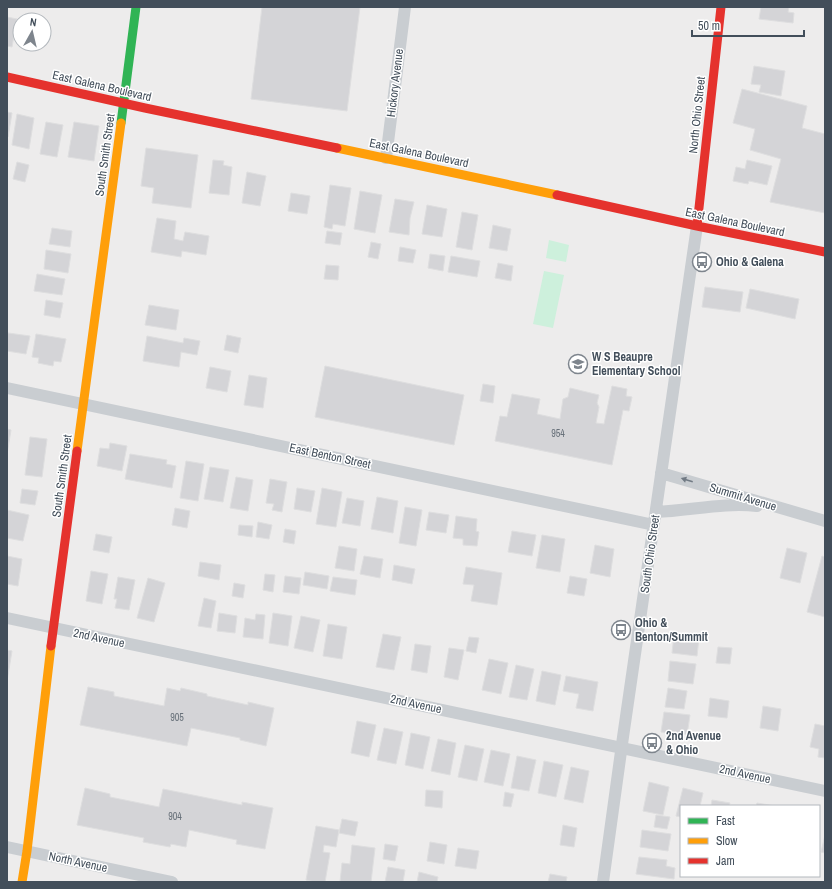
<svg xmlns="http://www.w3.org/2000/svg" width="832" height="889" viewBox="0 0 832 889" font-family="'Archivo Narrow',sans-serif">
  <rect width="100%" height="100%" fill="#edecec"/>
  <path fill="#cdf0dc" d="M549,240l20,5 -3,17 -20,-4z
    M544,271l20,4 -11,53 -20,-4z"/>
  <path fill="#d4d4d7" stroke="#dededf" d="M262,7h98l-13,104 -96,-12z
    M761,7h28l-1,5 6,1 -1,10 -34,-4z
    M7,17l10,2 -5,28 -5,-1z
    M754,66l31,5 -4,25 -22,-4 2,-7 -10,-1z
    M742,89l65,17 -5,22 23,6v79l-55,-11 11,-43 -31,-9 5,-21 -22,-6z
    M7,112l5,1 -4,24h-1z
    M17,114l17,4 -5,31 -17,-4z
    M46,122l17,3 -6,32 -17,-3z
    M74,122l25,4 -5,35 -26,-4z
    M146,148l52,7 -7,53 -39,-5 2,-15 -13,-2z
    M213,160l11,1 -1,4 9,2 -3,28 -20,-2z
    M747,160l25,6 -5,19 -18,-4 -1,3 -15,-3 3,-14 9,2z
    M17,162l12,3 -4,17 -12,-3z
    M247,172l19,4 -6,30 -18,-3z
    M330,185l21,3 -6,38 -12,-2 -1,5 -8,-2z
    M360,191l22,4 -7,38 -21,-4z
    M291,193l19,3 -3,18 -19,-3z
    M395,199l19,3 -4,16 -1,17 -20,-3z
    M427,205l20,4 -5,28 -20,-3z
    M462,212l16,3 -6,35 -16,-3z
    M157,218l19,3 -2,18 9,2 2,-9 24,4 -3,19 -24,-4 -1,6 -30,-5z
    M493,225l18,4 -4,22 -18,-3z
    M52,228l20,3 -2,16 -21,-3z
    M327,231l15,2 -2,12 -15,-2z
    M371,242l10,2 -3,15 -10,-2z
    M400,247l16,3 -3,13 -15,-2z
    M46,250l25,4 -3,19 -24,-4z
    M430,254l15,2 -2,15 -15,-3z
    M451,256l29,5 -3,16 -29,-5z
    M498,263l15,3 -2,15 -16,-3z
    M326,265l13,1 -1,14 -14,-1z
    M37,274l28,5 -3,16 -28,-4z
    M705,287l38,5 -3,20 -38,-5z
    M750,289l49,10 -4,20 -49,-11z
    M46,300l17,3 -3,15 -16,-3z
    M149,305l30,5 -3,20 -31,-5z
    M8,333l22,3 -4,18 -19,-3v-13z
    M36,334l30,5 -5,23 -7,-1 -1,5 -15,-3 1,-5 -7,-1z
    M227,335l14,3 -3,15 -14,-3z
    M147,336l36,7 1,-5 16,3 -3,14 -16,-3 -2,15 -36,-6z
    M325,366l139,29 -10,50 -139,-28z
    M210,367l21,4 -4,21 -21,-4z
    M249,375l18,3 -4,30 -19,-3z
    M483,384l12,2 -2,17 -13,-2z
    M612,386l15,3 -1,7 6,1 -3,14 -6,-1 -11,55 -117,-24 5,-25 7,1 5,-23 28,5 -3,15 23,5 3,-20 5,-2 2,-9 29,7 -2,8 2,4 -3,16 8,1z
    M7,429l4,1 -4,24z
    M30,437l17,2 -5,38 -17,-2z
    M110,443l17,3 -5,25 -25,-5 3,-18 9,1z
    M130,454l37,6 -1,4 10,2 -4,22 -47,-9z
    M186,461l18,3 -6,37 -18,-3z
    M210,467l19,3 -6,32 -19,-3z
    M236,477l17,3 -5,31 -18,-3z
    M270,479l17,3 -5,30 -10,-2 2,-6 -8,-1z
    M297,488l18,3 -4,21 -17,-3z
    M322,488l20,4 -6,35 -20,-3z
    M22,489l16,2 -3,14 -15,-2z
    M377,497l21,4 -5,32 -22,-4z
    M347,498l17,3 -4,25 -18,-3z
    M405,507l17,3 -6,36 -17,-3z
    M175,508l15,3 -3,17 -15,-3z
    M7,510l22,5 -6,26 -16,-3z
    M429,512l20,3 -3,18 -20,-3z
    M456,516l21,3 -1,12 3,1 -2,14 -14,-1v-6l-10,-1z
    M258,522l14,3 -3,14 -13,-2z
    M239,525l14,1 -1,11 -14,-2z
    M285,529l11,2 -2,13 -11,-2z
    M512,531l24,4 -4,21 -24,-4z
    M96,534l16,3 -3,16 -16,-3z
    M542,535l23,4 -5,33 -24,-4z
    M595,545l19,4 -4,28 -20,-4z
    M339,546l18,3 -3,22 -19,-3z
    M787,548l20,5 -7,30 -20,-5z
    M7,556l15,3 -4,27 -11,-2z
    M364,556l19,3 -3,19 -20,-4z
    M822,556l3,1v60l-18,-5z
    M200,562l21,3 -2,15 -21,-4z
    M394,565l21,4 -3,15 -20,-4z
    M466,567l36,6 -5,32 -26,-4 3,-16 -11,-1z
    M91,571l17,3 -6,30 -16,-3z
    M305,572l24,4 -2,13 -24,-4z
    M265,574l10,1 -2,17 -10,-2z
    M285,576l16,2 -2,16 -16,-2z
    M570,576l17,3 -3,17 -17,-3z
    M118,577l17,3 -6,30 -14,-2 2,-9h-3z
    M333,577l24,3 -2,15 -25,-4z
    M148,578l17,5 -11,39 -17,-4z
    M234,583l11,2 -2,13 -11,-2z
    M204,598l12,3 -5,27 -13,-2z
    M219,613l18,3 -2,17 -18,-2z
    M273,613l19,3 -4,30 -19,-3z
    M256,614l9,1 -2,24 -20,-2 2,-19 10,2z
    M301,616l19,4 -7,32 -19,-4z
    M328,624l19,3 -5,32 -19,-3z
    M383,634l18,3 -7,33 -18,-3z
    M674,635l25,3 -2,18 -25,-3z
    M469,637l10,1 -3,15 -10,-2z
    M415,644l16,2 -4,27 -16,-3z
    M718,647l14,1 -2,16 -14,-1z
    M449,648l15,2 -6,30 -14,-3z
    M7,650l5,1 -5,30z
    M489,659l19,4 -7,31 -19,-4z
    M670,661l26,3 -3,20 -25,-3z
    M516,665l18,4 -7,31 -18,-3z
    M542,671l19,4 -6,30 -19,-4z
    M566,676l32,6 -5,29 -17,-3 3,-14 -16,-3z
    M88,687l26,5v4l50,10 3,-18 13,3 1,-3 26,6v2l41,9v-3l26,6 -8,38 -26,-6v-2l-49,-10 -4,18 -107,-21z
    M668,688l19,3 -3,18 -19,-2z
    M710,698l19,3 -2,17 -19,-2z
    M763,706l18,3 -3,22 -18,-3z
    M664,712l26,3 -3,20 -26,-3z
    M357,721l19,4 -7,32 -18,-4z
    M815,724l10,2v32l-7,-1 1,-8 -9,-2z
    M384,728l19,4 -7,32 -19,-4z
    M411,733l19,4 -7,32 -18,-4z
    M438,739l18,4 -6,32 -19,-4z
    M465,745l19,4 -7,32 -19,-4z
    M491,750l19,4 -7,32 -19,-4z
    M517,756l19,4 -7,31 -18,-3z
    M544,761l19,4 -7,32 -18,-4z
    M571,767l18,4 -6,32 -19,-4z
    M649,782l20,5 -6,28 -20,-4z
    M85,788l25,6v3l49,10 4,-18 79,16v-3l31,6 -8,41 -29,-5 1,-4 -48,-10 -3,17 -15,-3 -1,3 -27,-5 1,-4 -67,-13z
    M683,788l20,5 -3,13h-19v11l-5,-1z
    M426,790l17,1 -1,17 -17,-2z
    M505,792l9,2 -3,13 -8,-1z
    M712,800l18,3 -1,3h-18z
    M757,803l18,3h-19z
    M656,815l14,2 -3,12 -13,-2z
    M342,819l16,3 -3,14 -16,-3z
    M563,825l14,3 -3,19 -14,-2z
    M316,826l23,4 -3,17 -12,-2 -1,7 7,1 -5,29h-10l-9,-2z
    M642,830l29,4 -3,17 -28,-4z
    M825,835v18l-4,-1z
    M430,842l17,3 -3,19 -17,-3z
    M385,844l13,2 -3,15 -12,-2z
    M352,845l23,3 -4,34h-31l2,-19 8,1z
    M458,848l21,3 -3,18 -21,-3z
    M639,857l28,3 -1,6 9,2 -1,11 -38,-5z
    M388,867l17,3 -2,12h-18z
    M419,872l19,5 -1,5h-20z
    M550,874l17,3 -1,5h-18z"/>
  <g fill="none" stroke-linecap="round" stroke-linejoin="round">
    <path stroke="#c9cdd1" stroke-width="12" d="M386,158l19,-151
      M7,388l647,137
      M661,473l164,48
      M656,512c33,-1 68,-10 101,-6
      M7,618l818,173
      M7,847l165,35
      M603,882l20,-145 74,-511"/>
    <path stroke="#30b455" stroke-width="9" d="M121,123l15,-116"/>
    <path stroke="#ff9f0a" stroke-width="9" d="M337,148l220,47
      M77,451l44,-328
      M22,882l5,-31 24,-205"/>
    <path stroke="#e5322d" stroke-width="9" d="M7,77l138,31 192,40
      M557,195l140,31 128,26
      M697,226l24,-219
      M51,646l26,-195"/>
  </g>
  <defs><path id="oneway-solid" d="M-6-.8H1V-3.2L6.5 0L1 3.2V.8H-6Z"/></defs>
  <use fill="#717a84" href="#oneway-solid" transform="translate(687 480) rotate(-163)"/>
  <defs>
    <g id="bus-ring" transform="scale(1)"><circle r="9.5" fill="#fff" stroke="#7e858d" stroke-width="1.5"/><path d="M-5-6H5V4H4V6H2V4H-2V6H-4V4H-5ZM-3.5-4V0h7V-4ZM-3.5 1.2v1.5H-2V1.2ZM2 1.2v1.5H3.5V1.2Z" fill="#7e858d"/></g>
    <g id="school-ring" transform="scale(1)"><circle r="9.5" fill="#fff" stroke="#7e858d" stroke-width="1.5"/><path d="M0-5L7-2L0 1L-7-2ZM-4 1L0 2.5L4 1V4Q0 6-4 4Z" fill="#7e858d"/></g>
  </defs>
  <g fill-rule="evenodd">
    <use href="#bus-ring" x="702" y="262"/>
    <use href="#school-ring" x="578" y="364"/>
    <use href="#bus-ring" x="621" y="630"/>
    <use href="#bus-ring" x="652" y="743"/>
  </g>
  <g text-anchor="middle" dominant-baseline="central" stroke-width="3" stroke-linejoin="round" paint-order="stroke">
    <g font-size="10" fill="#68717a">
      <text x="558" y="433">954</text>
      <text x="177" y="717">905</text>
      <text x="175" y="816">904</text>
    </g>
    <g font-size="12" fill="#424e5a" stroke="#fff">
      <text transform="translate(395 83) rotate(-83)">Hickory Avenue</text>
      <text transform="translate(102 86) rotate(13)">East Galena Boulevard</text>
      <text transform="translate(697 115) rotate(-84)">North Ohio Street</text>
      <text transform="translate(419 153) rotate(12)">East Galena Boulevard</text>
      <text transform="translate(105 155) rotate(-82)">South Smith Street</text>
      <text transform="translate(735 222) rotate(12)">East Galena Boulevard</text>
      <text transform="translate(330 456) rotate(12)">East Benton Street</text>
      <text transform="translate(62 476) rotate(-82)">South Smith Street</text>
      <text transform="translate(743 497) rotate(17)">Summit Avenue</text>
      <text transform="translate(650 554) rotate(-82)">South Ohio Street</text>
      <text transform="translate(99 638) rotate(12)">2nd Avenue</text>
      <text transform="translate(416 704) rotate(12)">2nd Avenue</text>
      <text transform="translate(745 774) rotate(12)">2nd Avenue</text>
      <text transform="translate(78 862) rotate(12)">North Avenue</text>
    </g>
    <g font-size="12" font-weight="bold" fill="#424e5a" stroke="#fff" text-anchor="start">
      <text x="716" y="262">Ohio &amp; Galena</text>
      <text x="592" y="357">W S Beaupre<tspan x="592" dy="14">Elementary School</tspan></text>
      <text x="635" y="623">Ohio &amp;<tspan x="635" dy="14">Benton/Summit</tspan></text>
      <text x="666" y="736">2nd Avenue<tspan x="666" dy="14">&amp; Ohio</tspan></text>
    </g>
  </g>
  <rect width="832" height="889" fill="none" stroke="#424e5a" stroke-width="16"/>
  <rect x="680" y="805" width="140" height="72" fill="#ffffff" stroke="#b3b8bd"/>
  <rect x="688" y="818" width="20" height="6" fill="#30b455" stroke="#b3b8bd"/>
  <text x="716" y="825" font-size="12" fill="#424e5a">Fast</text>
  <rect x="688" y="838" width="20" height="6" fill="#ff9f0a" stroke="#b3b8bd"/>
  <text x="716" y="845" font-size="12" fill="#424e5a">Slow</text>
  <rect x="688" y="858" width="20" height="6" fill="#e5322d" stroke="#b3b8bd"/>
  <text x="716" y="865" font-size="12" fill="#424e5a">Jam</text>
  <g transform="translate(32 32) rotate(8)"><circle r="19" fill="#ffffff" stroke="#b3b8bd"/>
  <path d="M0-3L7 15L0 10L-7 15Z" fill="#7e858d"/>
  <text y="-6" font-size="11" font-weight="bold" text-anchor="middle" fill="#424e5a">N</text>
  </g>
  <path d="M692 30v6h112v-6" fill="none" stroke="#424e5a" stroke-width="2"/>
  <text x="698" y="30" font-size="12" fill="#424e5a" stroke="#ffffff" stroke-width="3" paint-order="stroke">50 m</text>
</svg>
